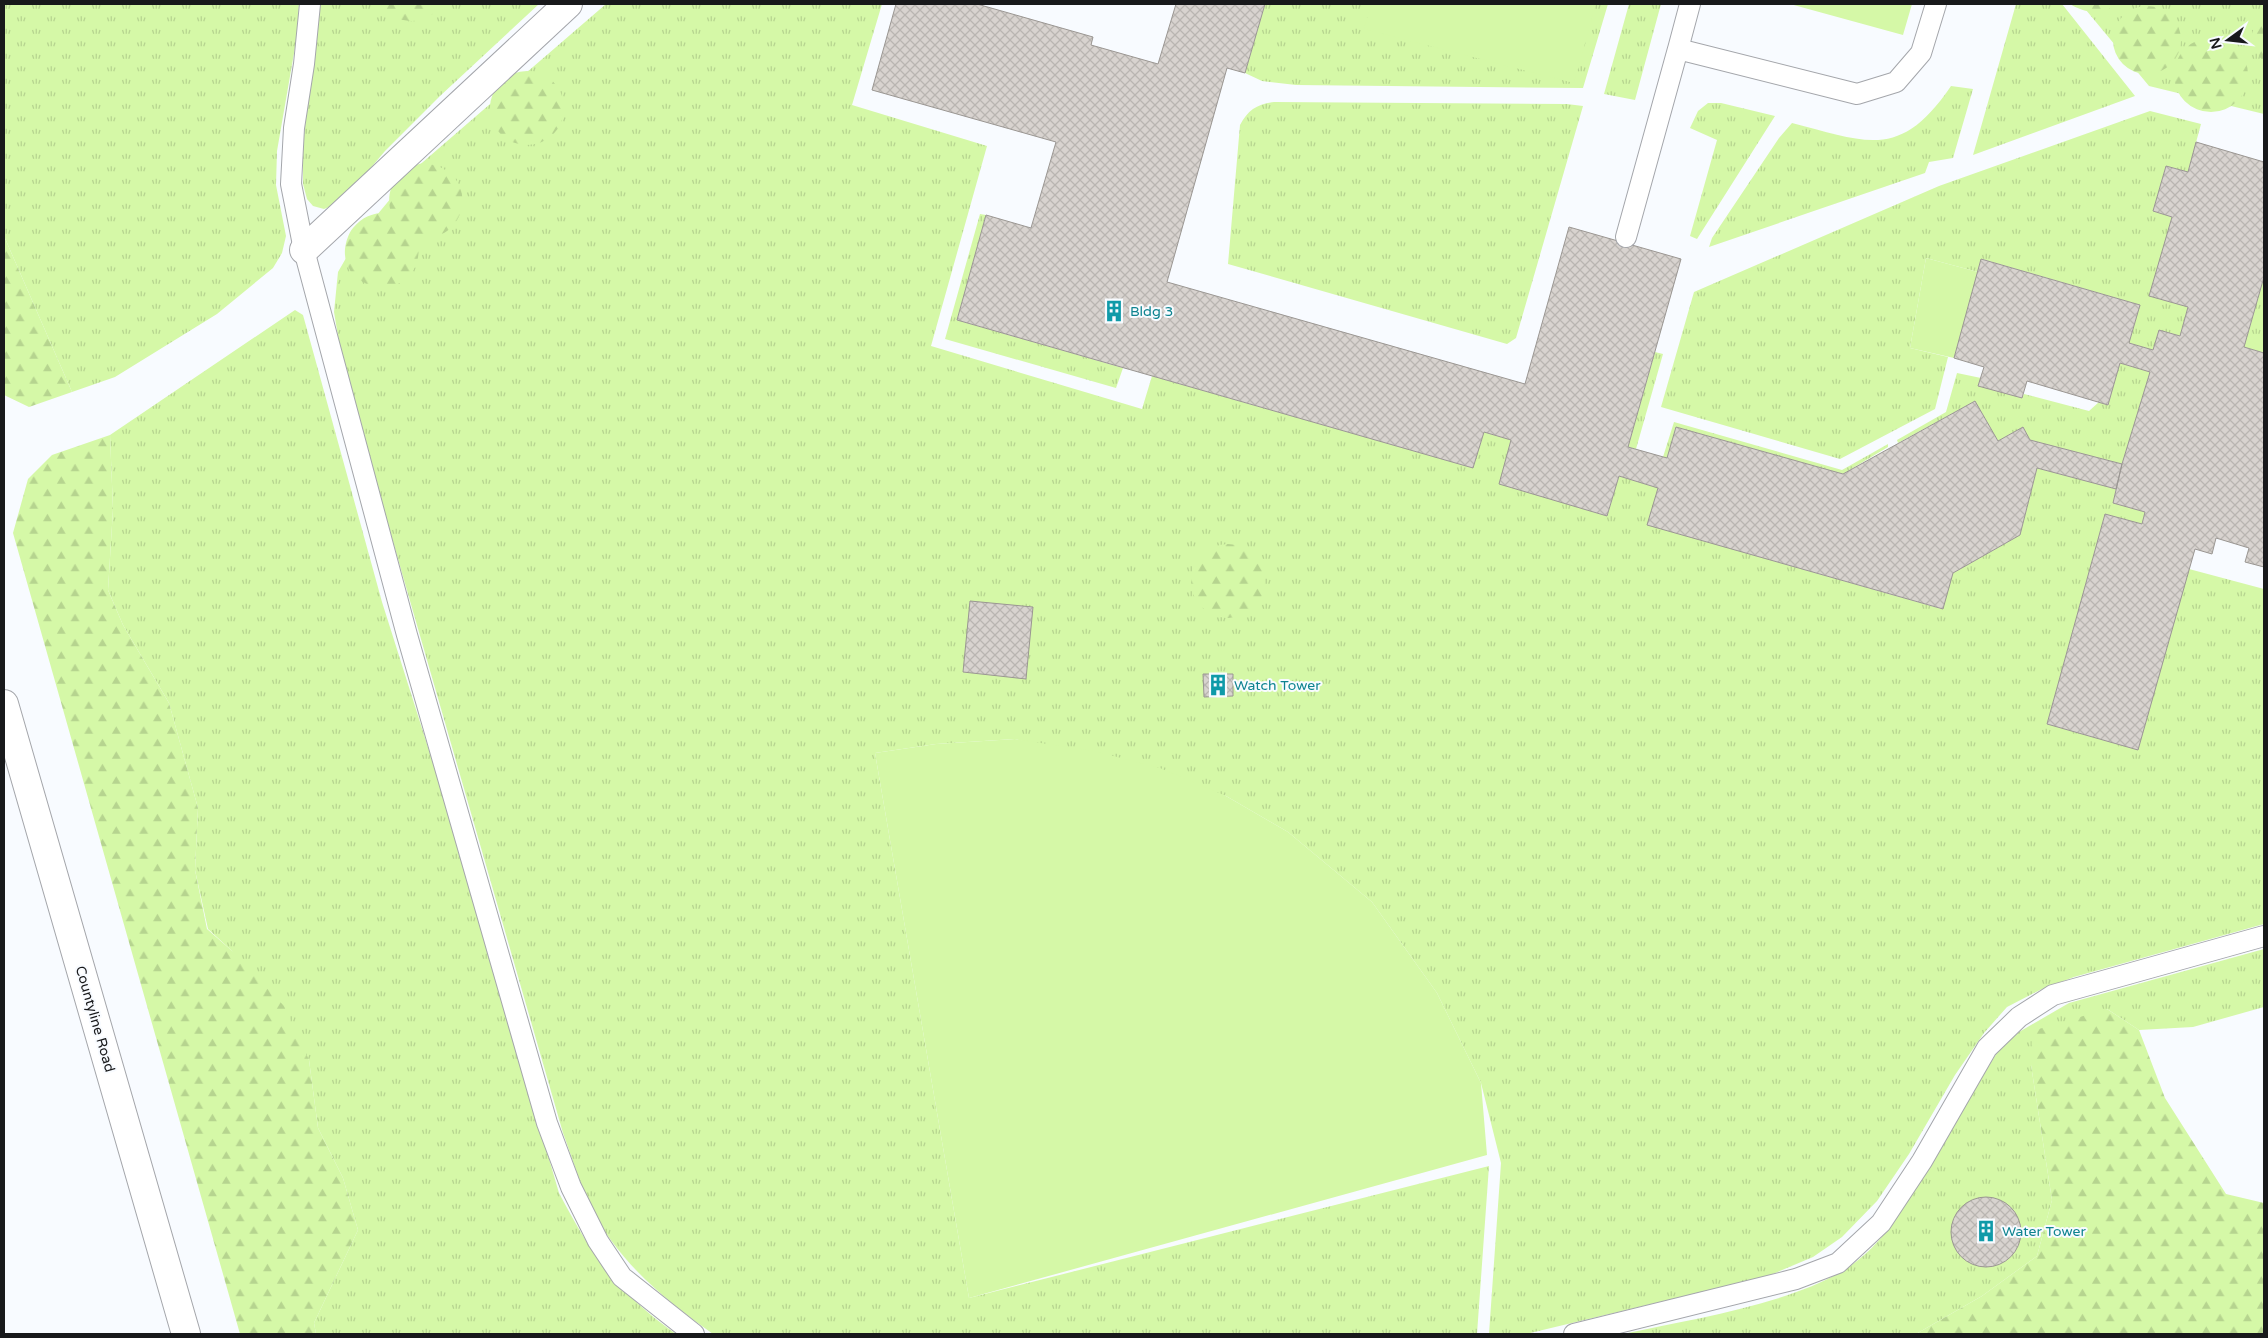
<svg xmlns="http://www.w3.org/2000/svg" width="2268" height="1338" viewBox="0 0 2268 1338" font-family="'Varela Round',sans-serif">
  <defs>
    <pattern id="grass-tufts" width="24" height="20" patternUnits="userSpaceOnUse" patternTransform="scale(1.25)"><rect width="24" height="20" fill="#d5f8a7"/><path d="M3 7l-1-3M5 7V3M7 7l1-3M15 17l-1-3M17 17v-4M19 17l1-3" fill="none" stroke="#b6d48f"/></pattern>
    <pattern id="forest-firs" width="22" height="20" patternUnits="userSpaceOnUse" patternTransform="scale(1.25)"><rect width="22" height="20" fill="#d5f8a7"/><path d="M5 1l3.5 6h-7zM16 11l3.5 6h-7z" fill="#b6d48f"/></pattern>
    <pattern id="building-cross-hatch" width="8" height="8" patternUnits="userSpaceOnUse" patternTransform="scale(1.25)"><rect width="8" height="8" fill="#d8d3cf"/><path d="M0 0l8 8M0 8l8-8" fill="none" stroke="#b9b5b1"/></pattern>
  </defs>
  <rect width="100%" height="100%" fill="#f8fbff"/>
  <path fill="url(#grass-tufts)" d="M4,4h295l-2,32 -20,115 -1,34 10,51 -4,17 -9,15 -56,46 -102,63 -43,15 -68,-156z
    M318,4h221l-99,92 -55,55 -43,51 -18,7 -11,-3 -6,-7 -4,-15v-39z
    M606,4h276l-30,101 135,41 -56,200 211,63 10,-33 321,92 11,-36 27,8 -11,44 107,32 12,-40 39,12 -10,37 294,84 11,-36 67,-38 17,-67 79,21 -3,14 32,9 -3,12 -37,-10 -58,210 91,26 51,-181 75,20v335l-190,53 -34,13 -33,17 -23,26 -29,42 -46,79 -32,47 -35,36 -29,20 -45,19 -242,58h-37l12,-171 -20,-80 -44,-90 -65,-91 -84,-70 -62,-36 -211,-57 -79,5 -61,9 94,545 520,-132 -12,168h-764c-48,-34 -98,-75 -123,-129 -11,-23 -18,-48 -27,-72l-182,-633 -40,-146 -7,-42 4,-40 19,-33 59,-71z
    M1265,4h343l-25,84 -287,-3 -34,-4 -17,-8z
    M1629,4h32l-26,96 -31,-6z
    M2016,4h46l73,92 -162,59z
    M2081,4h183v110l-115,-28z
    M1951,86l22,3 -20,69 -24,4 -4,11 -216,74 3,-9 67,-100 13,-15c75,19 108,38 159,-37z
    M1274,102l293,2 16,2 -67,232 -9,6 -279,-80 12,-139c8,-15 17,-21 34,-23z
    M1708,103h13l54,13 -78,123 -7,-3 27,-96 -27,-12 8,-17z
    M2150,111l51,13 -13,48 -22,-6 -13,45 19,6 -22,79 38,11 -8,29 -21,-6 -6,20 -24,-7 11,-38 -158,-46 -4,13 -52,-14 -16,90 38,9 -13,52 -95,50 -179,-52 33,-115 245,-106z
    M980,214l6,1 -29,105 166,48 -7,20 -171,-49z
    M2264,277v76l-20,-6z
    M295,310l8,5 79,287 57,180 120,411c33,63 58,99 117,141h-360l-2,-11 44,-93 -15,-52 -25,-50 -9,-68 -78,-110 -23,-21 -13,-59 3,-62 -29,-105 -46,-78 -15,-35 5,-81 -3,-74z
    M1655,352l8,2 -27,95 -8,-2z
    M2120,363l30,9 -28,92 -92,-24 -7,-13 -25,14 -23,-40 -77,42 -1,-3 49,-28 11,-39 24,5 -2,8 43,12 2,-4 65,17 10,-9 9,3z
    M1674,422l168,48 46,-26v3l-45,27 -167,-47 -9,31 -4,-1z
    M2264,949v58l-71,20 -54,3 -32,-21 -76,56 21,135 -15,56 -55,40 -66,38h-293c68,-15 158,-28 218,-62 45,-26 71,-78 96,-121 21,-34 41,-69 63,-103l19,-16 50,-29z"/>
  <path fill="url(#forest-firs)" d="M379,4h62c-13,24 -49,21 -62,0z
    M2070,4h46c-13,12 -32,9 -46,0z
    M2113 40a34 34 0 1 1 68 0a34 34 0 1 1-68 0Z
    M2264,7v55c-16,-17 -14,-38 0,-55z
    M2174 75a37 37 0 1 1 74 0a37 37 0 1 1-74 0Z
    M490 108a37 37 0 1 1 74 0a37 37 0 1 1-74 0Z
    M423,163c61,6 45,83 -5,74 10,69 -77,60 -73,12 1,-7 3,-15 8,-21 10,-12 22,-16 38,-15 -7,-25 7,-44 32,-50z
    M4,236l68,156 -43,15 -25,-12z
    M110,435l3,74 -5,81 15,35 46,78 29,105 -3,62 12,59 24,21 53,56 25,54 9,68 25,50 15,52 -44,93 2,11h-76l-227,-801 15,-54 24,-24z
    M1191 581a37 37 0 1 1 74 0a37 37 0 1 1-74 0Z
    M2107,1009l32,21 26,68 61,96 38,9v131h-348l66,-38 55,-40 15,-56 -21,-135 1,-34z"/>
  <path fill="#d5f8a7" d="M1371,4h225l-22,79 -210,-54z
    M1790,4h122l-9,31z
    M1926,258l52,14 -24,86 -44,-10z
    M1015,739l79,12 66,17 66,28 62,36 84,70 65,91 44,90 6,72 -518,143 -94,-545 61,-9z"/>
  <path fill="url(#building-cross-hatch)" stroke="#9a9692" d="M896,4h81l116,33 -2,8 67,19 18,-60h89l-20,69 -18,-5 -60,214 358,102 44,-157 112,32 -53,188 39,11 9,-31 167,47 132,-73 23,40 25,-14 7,13 92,24 -6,25 -79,-21 -17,67 -67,38 -10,36 -296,-84 11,-37 -39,-12 -12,40 -108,-32 12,-44 -27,-8 -11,36 -516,-148 29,-105 45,13 25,-86 -184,-52z
    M2196,142l68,20v115l-20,70 20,6v214l-19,-5 4,-14 -33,-10 -4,16 -17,-5 -57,201 -91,-26 58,-210 37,10 3,-12 -32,-9 9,-39 28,-92 -30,-9 -12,42 -81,-24 -5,17 -44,-12 6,-19 -30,-9 27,-99 159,46 -11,38 24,7 6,-20 21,6 8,-29 -39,-11 23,-79 -19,-6 13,-45 22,6z
    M970,601l63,6 -7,72 -63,-7z
    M1203,674h30v22l-29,1z
    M1951 1232a35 35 0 1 1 70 0a35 35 0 1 1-70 0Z"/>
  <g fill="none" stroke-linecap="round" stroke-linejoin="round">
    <g stroke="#a4a6ab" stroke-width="22">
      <path id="lane" d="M310,4l-6,60 -10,64 -3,56 13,66 103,385 140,488 24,64 27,54 24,36 72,57
        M1690,4l-12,45 179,45 39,-12 25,-29 15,-49
        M1626,237l52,-188
        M1574,1334l222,-55 42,-16 43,-40 41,-62 65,-113 32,-31 34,-22 211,-59"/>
    </g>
    <g stroke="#a4a6ab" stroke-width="30">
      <path id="street" d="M304,250l264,-246
        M4,704l182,630"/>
    </g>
    <use href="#lane" stroke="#fff" stroke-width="20"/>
    <use href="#street" stroke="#fff" stroke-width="28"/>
  </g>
  <defs>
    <g id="building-bare" transform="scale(1.725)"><path d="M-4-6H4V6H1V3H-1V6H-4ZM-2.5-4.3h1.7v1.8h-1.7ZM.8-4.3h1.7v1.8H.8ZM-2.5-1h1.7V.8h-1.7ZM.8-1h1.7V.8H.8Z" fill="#0f9aa8" stroke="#f8fbff" stroke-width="2.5" paint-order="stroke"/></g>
  </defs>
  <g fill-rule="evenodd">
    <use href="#building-bare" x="1114" y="311"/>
    <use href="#building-bare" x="1218" y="685"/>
    <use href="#building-bare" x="1986" y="1231"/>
  </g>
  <g text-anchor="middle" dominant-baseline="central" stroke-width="4" stroke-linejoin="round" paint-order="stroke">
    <g font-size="14" fill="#0d838f" stroke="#f8fbff" text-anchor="start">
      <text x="1130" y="311">Bldg 3</text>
      <text x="1234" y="685">Watch Tower</text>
      <text x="2002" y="1231">Water Tower</text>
    </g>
    <g font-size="14" fill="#18191b" stroke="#f8fbff">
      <text transform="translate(95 1019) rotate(74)">Countyline Road</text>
    </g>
  </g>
  <rect width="2268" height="1338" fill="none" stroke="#18191b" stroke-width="10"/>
  <g transform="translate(2228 40) rotate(255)" stroke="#f8fbff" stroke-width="4" paint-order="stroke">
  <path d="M0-4L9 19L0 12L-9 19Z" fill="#18191b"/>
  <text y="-8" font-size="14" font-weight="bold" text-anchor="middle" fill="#18191b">N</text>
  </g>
</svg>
